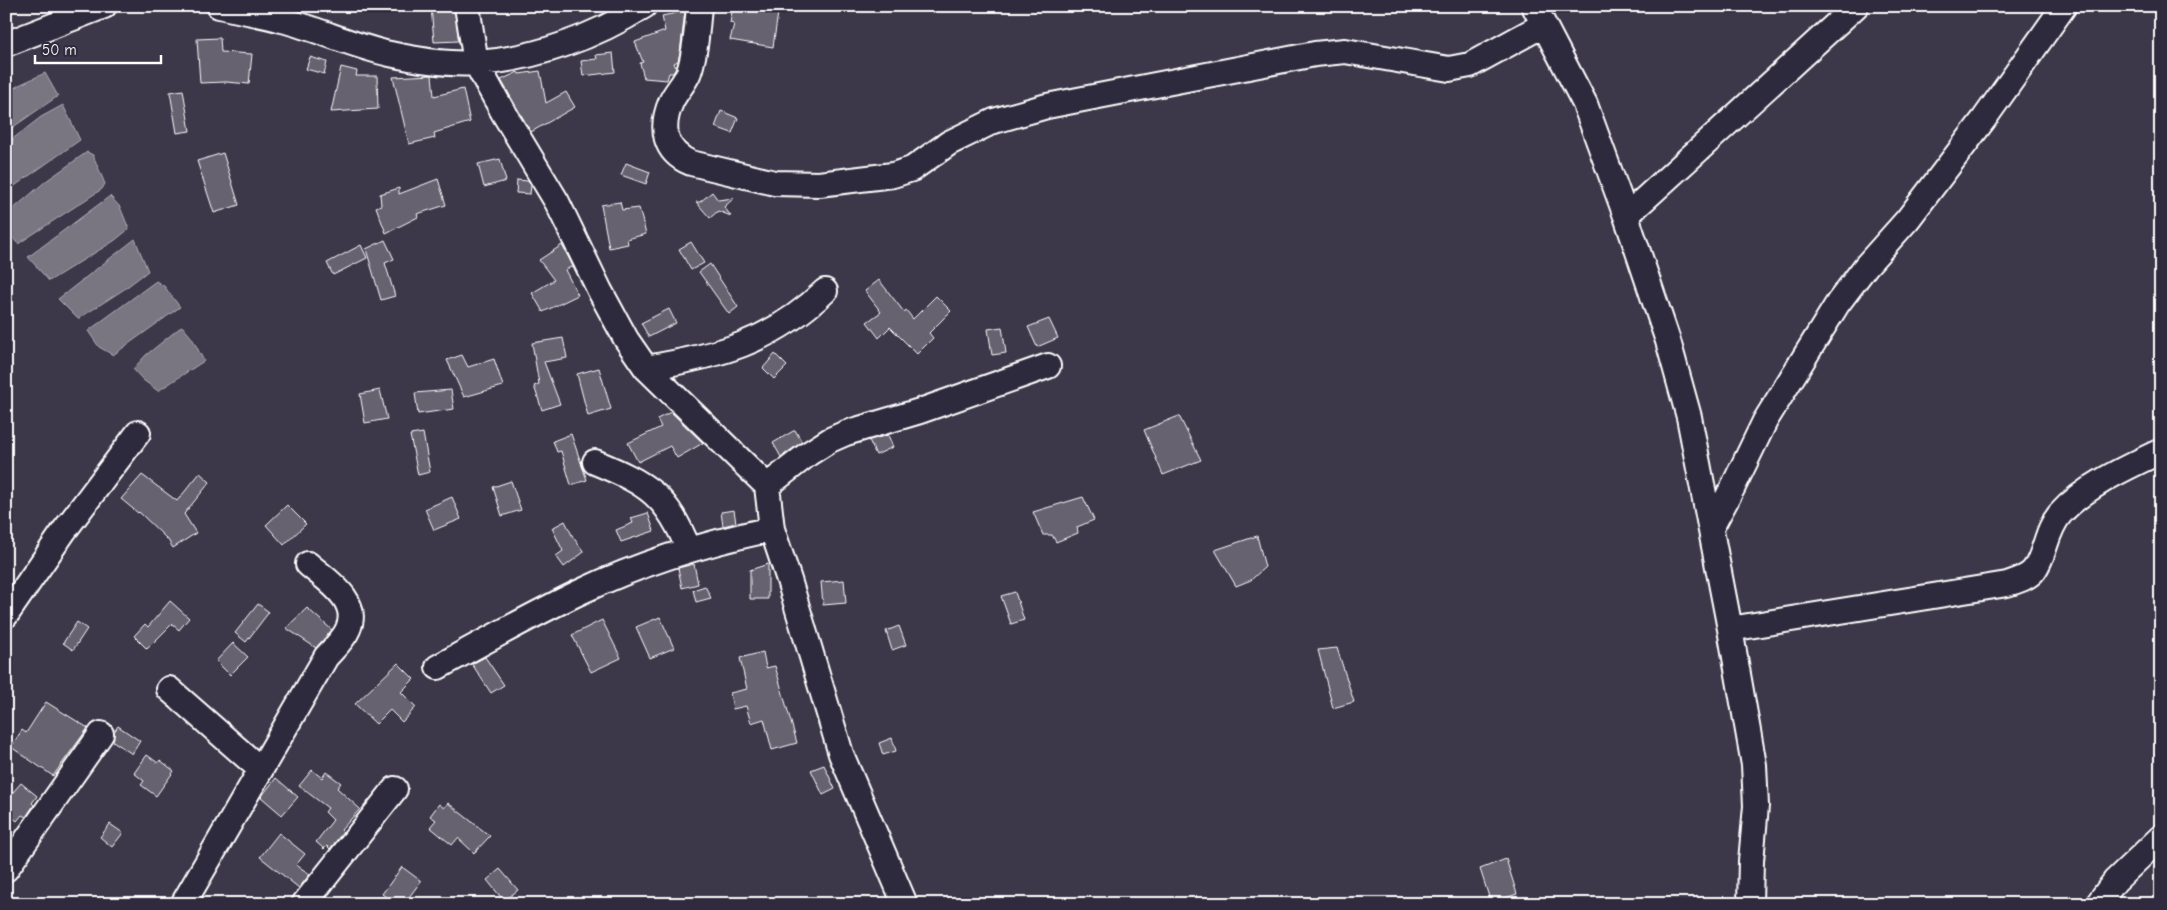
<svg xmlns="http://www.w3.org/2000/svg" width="2167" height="910" viewBox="0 0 2167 910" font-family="'Comic Neue',sans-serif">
  <rect width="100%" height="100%" fill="#3c3749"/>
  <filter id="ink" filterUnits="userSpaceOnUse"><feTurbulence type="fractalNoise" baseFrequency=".02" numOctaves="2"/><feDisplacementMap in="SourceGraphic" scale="10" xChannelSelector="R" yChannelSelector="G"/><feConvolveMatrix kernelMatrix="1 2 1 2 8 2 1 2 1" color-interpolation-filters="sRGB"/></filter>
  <g filter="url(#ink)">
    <path fill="#797682" stroke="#afadb4" d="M45,73l13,23 -52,36v-39l13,-8z
      M63,105l17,35 -74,52v-48l35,-27z
      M87,152l6,3 12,29 -3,5 -84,55 -12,-14v-15l40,-34z
      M110,196l10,11 9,22 -15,12 -65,40 -21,-24z
      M135,239l13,32 -25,19 -45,29 -20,-20z
      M156,281l8,5 16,21 -67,48 -14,-8 -11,-16z
      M182,326l10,12 12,23 -46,30 -15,-11 -10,-11 13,-14z"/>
    <path fill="#666270" stroke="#fff" d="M431,6h23l5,35 -25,1z
      M733,6h22l-1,3 24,4 -5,34 -43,-7 4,-16 -4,-1z
      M685,11l-5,42 -2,8 -4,2 2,5 -3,5h-4l-2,7 -23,-2 -4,-15 3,-1 -8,-20 30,-11 -3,-15z
      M220,38l1,14 31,2 -3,30 -23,-2 -26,1 -3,-44z
      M613,53l2,19 -32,4 -2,-15 16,-2 -1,-4z
      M310,57l17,5 -3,12 -18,-5z
      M341,67l16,4 -1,5h21l1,33 -47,3z
      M540,71l6,32 20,-11 9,15 -44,25 -30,-52 17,-8 1,2z
      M432,75l2,21 29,-7 7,33 -36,11 1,5 -26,6 -16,-67z
      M183,90l7,41 -13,2 -7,-41z
      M721,111l17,7 -6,15 -17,-6z
      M223,153l16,52 -25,8 -17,-52z
      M500,159l6,22 -22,6 -6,-23z
      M626,163l24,9 -4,12 -25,-9z
      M438,179l8,26 -29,9 1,3 -32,16 -10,-26 5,-2 -1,-11 19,-6v6z
      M517,180l11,1 3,4 -1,9 -14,-1z
      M712,192l6,8 16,-2 -10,9 7,9 -13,-5 -8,7 -13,-15 -1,-1h4z
      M620,202l2,8 17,-2 7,26 -19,5 1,5 -19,4 -8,-43z
      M385,240l9,19 -9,4 10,33 -14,4 -15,-51z
      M691,242l13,21 -13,7 -12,-21z
      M361,245l6,13 -34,17 -6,-12z
      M562,245l11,21 -8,4 13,25 -35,17 -11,-19 22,-13 -15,-20z
      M710,264l28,43 -9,7 -30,-42z
      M879,280l25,32 2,-2 7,9 23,-23 15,15 -22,22 4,5 -16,16 -27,-27 -11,11 -12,-16 14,-10 -16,-21z
      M669,309l7,14 -27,14 -8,-14z
      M1049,319l9,19 -21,9 -9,-20z
      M1002,327l4,26 -14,2 -4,-26z
      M563,338l4,20 -23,4 16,42 -18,6 -8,-24 5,-2 -7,-41z
      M775,354l12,12 -13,13 -11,-11z
      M462,355l6,12 26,-8 9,27 -39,11 -17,-37z
      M599,368l12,41 -23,7 -11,-42z
      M380,390l7,29 -22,4 -5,-29z
      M451,390l3,19 -36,5 -3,-21z
      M671,412l32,31 -26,15 -7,-12 -32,16 -10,-19 33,-16 -4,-8z
      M1179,416l22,44 -38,15 -19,-45z
      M795,430l7,12 -21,15 -8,-14z
      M423,433l7,39 -12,3 -8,-40z
      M571,434l16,46 -16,5 -10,-34 -4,1 -4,-11z
      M888,435l5,12 -17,8 -7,-15z
      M200,473l10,9 -26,32 12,19 -23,15 -5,-8 -29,-28 -1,1 -17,-14 21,-24 35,26z
      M511,481l10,29 -19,6 -9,-29z
      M452,497l9,22 -27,11 -9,-21z
      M1083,497l11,23 -17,7 1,6 -22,9 -4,-7h-9l-10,-23z
      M287,505l19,19 -22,21 -18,-20z
      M734,510l2,13 -13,3 -2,-14z
      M648,513l6,18 -33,11 -5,-12 17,-7 -2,-5z
      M565,521l8,16 11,15 -20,15 -8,-11 7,-5 -11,-23z
      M1257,536l8,31 -14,13 -15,6 -21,-36z
      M694,564l4,20 -16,4 -4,-20z
      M768,564v35h-18v-29z
      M844,580l2,23 -23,2 -2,-23z
      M705,586l6,12 -15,4 -3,-12z
      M1015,592l9,28 -13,4 -10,-28z
      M170,601l19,17 -10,12 -7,-6 -25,25 -13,-13 11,-12 3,3z
      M258,604l11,8 -23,30 -11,-9z
      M307,608l25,22 -16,18 -30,-20z
      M660,617l14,31 -24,10 -14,-31z
      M602,620l19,38 -30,14 -19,-37z
      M77,622l10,7 -14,21 -10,-7z
      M899,626l7,19 -14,5 -6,-19z
      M233,643l15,14 -18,18 -14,-14z
      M1337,648l17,54 -21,6 -15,-58z
      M763,652l3,16 9,-2 22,77 -25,7 -8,-31 -13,4 -5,-17 -13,3 -3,-16 17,-4 -7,-31z
      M485,657l19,28 -13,8 -19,-29z
      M398,663l16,16 -13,13 15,15 -14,15 -12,-12 -14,14 -21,-20z
      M46,702l42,26 -35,48 -42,-29 11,-17 4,3z
      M118,726l22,15 -8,13 -19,-13 1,-9z
      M892,738l4,13 -13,4 -4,-12z
      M147,755l11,8 2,-3 14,11 -18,25 -15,-11 3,-4 -10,-8z
      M824,765l11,24 -12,6 -12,-25z
      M312,770l10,8 4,-6 15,11 -4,5 23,21 -19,21 2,2 -13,17 -3,-3 -3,3 -8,-7 17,-22 -8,-8 3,-4 -29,-22z
      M276,778l22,19 -16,18 -21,-18z
      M21,783l16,13 -5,7 2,2 -8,12 -4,-2 -5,6 -11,-9v-12z
      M448,803l42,33 -16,17 -16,-15 -6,7 -22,-18 6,-7 -6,-4 9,-12 5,4z
      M110,824l13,9 -11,14 -12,-10z
      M279,833l26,21 -9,11 14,9 -11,14 -39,-31z
      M1506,859l11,35 -26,9 -11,-34z
      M402,867l19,14 -17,23h-9l-13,-10z
      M500,869l18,21 -14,11 -17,-21z"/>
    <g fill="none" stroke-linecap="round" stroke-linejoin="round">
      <g stroke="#fff" stroke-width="28">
        <path id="minor" d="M219,6c21,5 42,8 63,14 36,9 71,26 108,34 27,6 59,11 87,9 57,-4 118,-26 167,-57
          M467,6l9,57 27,49 54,90 43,89 26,48 20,29 121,118 5,43 17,51 52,174 64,150
          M699,6c-2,22 -3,45 -10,66 -4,11 -13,19 -18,30 -11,26 -7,50 20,61l84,20 44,1 74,-9 19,-6 37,-26 45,-22 53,-15 268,-52 30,-3 104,18 21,-4 73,-40
          M1534,6l51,98 41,112 42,125 21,76 41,212 24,136 2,41 -5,55 -1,43
          M6,44l98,-38
          M1626,216l230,-210
          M646,368c71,-12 125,-25 179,-77
          M595,462c53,22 72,33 94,88
          M767,486l41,-32 22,-14 16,-7 74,-22 128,-45
          M1711,528l22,-41 32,-66 73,-118 28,-37 42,-47 76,-100 80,-113
          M6,615l58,-84 74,-98
          M1730,629l277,-45c9,-3 21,-6 27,-14 12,-16 11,-38 26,-56 25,-28 67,-47 101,-63
          M438,667c47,-26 94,-52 142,-75 61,-29 126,-49 192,-63
          M169,689l91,80
          M6,869l95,-135
          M183,904l143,-247c7,-8 18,-18 22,-28 13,-29 -22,-49 -40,-65
          M304,904l91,-115
          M2098,904l17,-23 46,-44"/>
      </g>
      <use href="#minor" stroke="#2f2a3d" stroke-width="24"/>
    </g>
  </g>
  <rect width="2167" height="910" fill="none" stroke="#2f2a3d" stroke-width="25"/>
  <rect x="12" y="12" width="2142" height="885" fill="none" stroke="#fff" stroke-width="2" filter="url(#ink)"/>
  <path d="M35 55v8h126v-8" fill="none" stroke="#ffffff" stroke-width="2.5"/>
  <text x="42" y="55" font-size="15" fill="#ffffff" stroke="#2f2a3d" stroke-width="4" paint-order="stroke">50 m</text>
</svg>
